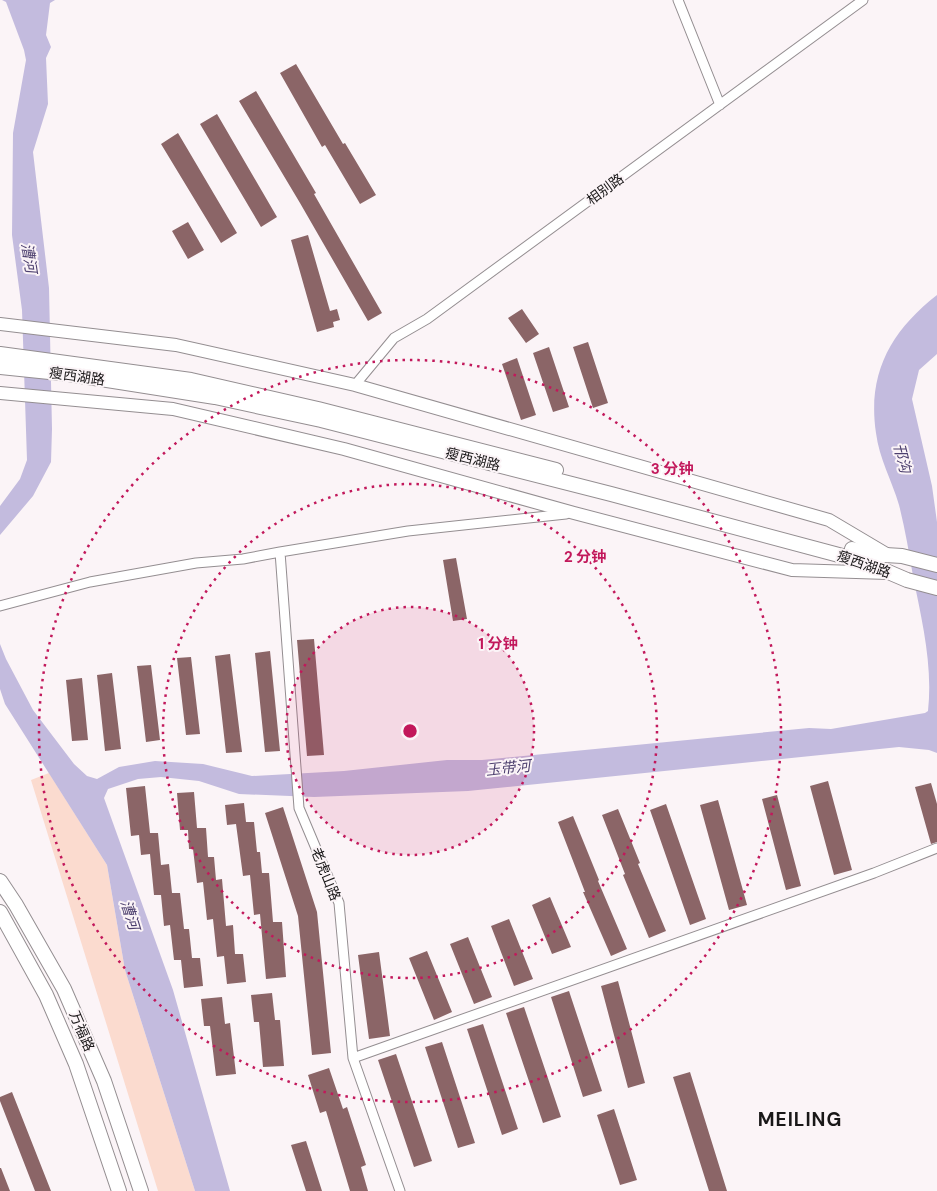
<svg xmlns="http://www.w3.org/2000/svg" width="937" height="1191" viewBox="0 0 937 1191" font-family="'DM Sans','Noto Sans SC',sans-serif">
  <rect width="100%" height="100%" fill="#fbf4f7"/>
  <path fill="#fbdbcf" d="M49,773l58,92 18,105 70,221h-37l-127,-411z"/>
  <path fill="#c3bbde" d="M2,0h53l-5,3 -4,32 5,12 -5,11 2,46 -15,48 16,136 3,141 -1,33 -18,34 -33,39v-29l20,-27 7,-19 -5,-150 -10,-75 1,-102 13,-73 -2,-10 -18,-48z
    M937,295v59l-18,16 -7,29 20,87 5,36v231l-8,-3 -30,-3 -431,44 -154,6 -75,-3 -40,-13 -38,-4 -23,2 -30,10 -4,9 69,192 57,201h-35l-70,-221 -18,-105 -102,-161 -5,-15v-45l6,15 27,51 41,54 13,12 10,3 22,-12 36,-6 48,3 49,12 92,-5 103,-11h35l327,-32 22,1 94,-16 3,-2c5,-46 -6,-90 -15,-135 -4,-23 -8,-48 -14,-71 -7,-24 -20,-47 -23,-72 -9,-60 15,-102 61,-138z"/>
  <path fill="#8b6567" d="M296,64l47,80 2,-1 31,52 -16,9 -35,-59 -3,2 -42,-74z
    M256,91l60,102 -2,1 68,119 -14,8 -68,-118 -61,-102z
    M217,114l60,103 -16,10 -61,-103z
    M178,133l59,100 -16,10 -60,-99z
    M188,222l16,28 -16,9 -16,-28z
    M308,235l22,76 7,-2 3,11 -7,2 1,5 -17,5 -26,-92z
    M522,309l17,25 -13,9 -18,-25z
    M588,342l20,61 -15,5 -20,-61z
    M549,347l20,60 -16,5 -20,-59z
    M517,358l19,57 -15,5 -19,-56z
    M456,558l11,61 -14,2 -10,-61z
    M314,639l10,116 -17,1 -10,-116z
    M270,651l10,100 -15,1 -10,-99z
    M230,654l12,98 -16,1 -11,-97z
    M191,657l9,77 -14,1 -9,-77z
    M151,665l9,75 -14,2 -9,-76z
    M112,673l9,76 -16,2 -8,-76z
    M82,678l6,62 -16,1 -6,-61z
    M828,781l24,89 -18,5 -24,-89z
    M931,783l6,21v38l-6,2 -16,-57z
    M145,786l5,47h8l3,32 8,-1 3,29h8l4,36h5l3,29h8l3,28 -19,2 -3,-28h-7l-4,-35 -6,1 -3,-31h-7l-4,-41 -9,1 -2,-20 -8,1 -5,-48z
    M194,792l3,36h9l2,29h6l2,23 6,-1 4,47 7,-1 2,29h8l3,28 -19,2 -3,-28 -7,1 -4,-38 -6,1 -4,-38 -6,1 -4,-34h-4l-1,-19h-8l-3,-37z
    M777,795l24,91 -15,4 -24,-91z
    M718,800l29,105 -18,5 -29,-105z
    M244,803l2,19h8l3,30h3l2,21h7l4,49h9l4,55 -20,2 -6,-65 -6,1 -4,-40 -7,1 -7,-52 -9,1 -2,-20z
    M666,804l40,115 -16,6 -40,-115z
    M283,807l34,105 14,141 -19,2 -14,-139 -33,-103z
    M618,809l22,54 -2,1 28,67 -17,7 -26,-63 2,-1 -23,-59z
    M573,816l26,64 -1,1 29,68 -16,7 -28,-64h2l-27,-70z
    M550,897l21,50 -19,7 -20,-49z
    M509,919l24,60 -19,7 -23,-60z
    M468,937l24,60 -18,7 -24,-60z
    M427,951l25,61 -18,8 -25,-62z
    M379,952l11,84 -21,3 -11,-84z
    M618,981l27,102 -17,5 -27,-102z
    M569,991l33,100 -19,6 -32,-100z
    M272,993l3,27h5l4,46 -21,1 -4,-45h-5l-3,-27z
    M222,997l3,27 5,-1 6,51 -20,2 -6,-50h-6l-3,-27z
    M524,1007l37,110 -18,6 -37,-110z
    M483,1024l35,105 -16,6 -35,-106z
    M442,1042l33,101 -17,5 -33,-101z
    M396,1054l36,107 -18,6 -36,-107z
    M329,1068l14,41 4,-2 19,58 -5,2 7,24h-18l-24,-80 -6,2 -12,-38z
    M690,1072l37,119h-18l-36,-114z
    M12,1092l39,99h-16l-35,-90v-4z
    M614,1109l23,71 -17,5 -23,-70z
    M306,1141l16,50h-16l-15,-46z
    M0,1168h1l9,23h-10z"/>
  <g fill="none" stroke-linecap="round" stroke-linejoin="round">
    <g stroke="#948e91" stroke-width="11">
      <path id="street" d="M678,0l42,105
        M355,385l39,-47 33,-19 436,-319
        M280,552l19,256 40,95 14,155 47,133
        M0,606l90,-24 106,-19 47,-4 37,-7 128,-21 158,-17
        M353,1058l521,-185 63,-25"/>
    </g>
    <g stroke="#948e91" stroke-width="14">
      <path id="secondary" d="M0,324l176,21 179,40 474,135 59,35
        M0,393l173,16 171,40 230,64 218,57 96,3"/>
    </g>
    <g stroke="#948e91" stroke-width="16">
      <path id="primary" d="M0,354l191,26 127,29 238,61
        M0,367l69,7 146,23 106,23 290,74 254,68 42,18 30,8
        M852,549l17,5 33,2 35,9
        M0,881l16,24 48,84 40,92 37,110
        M0,912l46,83 30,69 43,127"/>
    </g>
    <use href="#street" stroke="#fff" stroke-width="9"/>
    <use href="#secondary" stroke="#fff" stroke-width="12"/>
    <use href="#primary" stroke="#fff" stroke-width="14"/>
  </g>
  <circle cx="410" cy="731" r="124" fill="#c2185b" fill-opacity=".12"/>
  <g fill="none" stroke="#c2185b" stroke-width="2.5" stroke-dasharray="2.5 5">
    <circle cx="410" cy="731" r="124"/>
    <circle cx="410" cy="731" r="247"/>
    <circle cx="410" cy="731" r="371"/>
  </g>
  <g text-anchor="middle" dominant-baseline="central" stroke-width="4" stroke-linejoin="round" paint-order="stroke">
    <g font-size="14" fill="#191718" stroke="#fbf4f7">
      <text transform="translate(605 189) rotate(-36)">相别路</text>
      <text transform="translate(77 376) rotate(8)">瘦西湖路</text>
      <text transform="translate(473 459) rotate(14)">瘦西湖路</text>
      <text transform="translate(864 564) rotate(19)">瘦西湖路</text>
      <text transform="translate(326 874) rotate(68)">老虎山路</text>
      <text transform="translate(82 1031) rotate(67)">万福路</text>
    </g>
    <g font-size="15" font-style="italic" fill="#4c3f6e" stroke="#fbf4f7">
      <text transform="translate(29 258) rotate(81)">漕河</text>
      <text transform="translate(902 458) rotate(76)">邗沟</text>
      <text transform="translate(508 768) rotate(-6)">玉带河</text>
      <text transform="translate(130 915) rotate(73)">漕河</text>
    </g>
    <g font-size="19" font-weight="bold" letter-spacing="1" fill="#191718" stroke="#fbf4f7">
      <text x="800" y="1119">MEILING</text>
    </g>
  </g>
  <circle cx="410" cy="731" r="8" fill="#c2185b" stroke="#fbf4f7" stroke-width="2.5"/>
  <g font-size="15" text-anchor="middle" font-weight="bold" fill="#c2185b" stroke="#fbf4f7" stroke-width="4" stroke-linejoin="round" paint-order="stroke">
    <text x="672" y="474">3 分钟</text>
    <text x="585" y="562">2 分钟</text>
    <text x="498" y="649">1 分钟</text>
  </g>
</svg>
